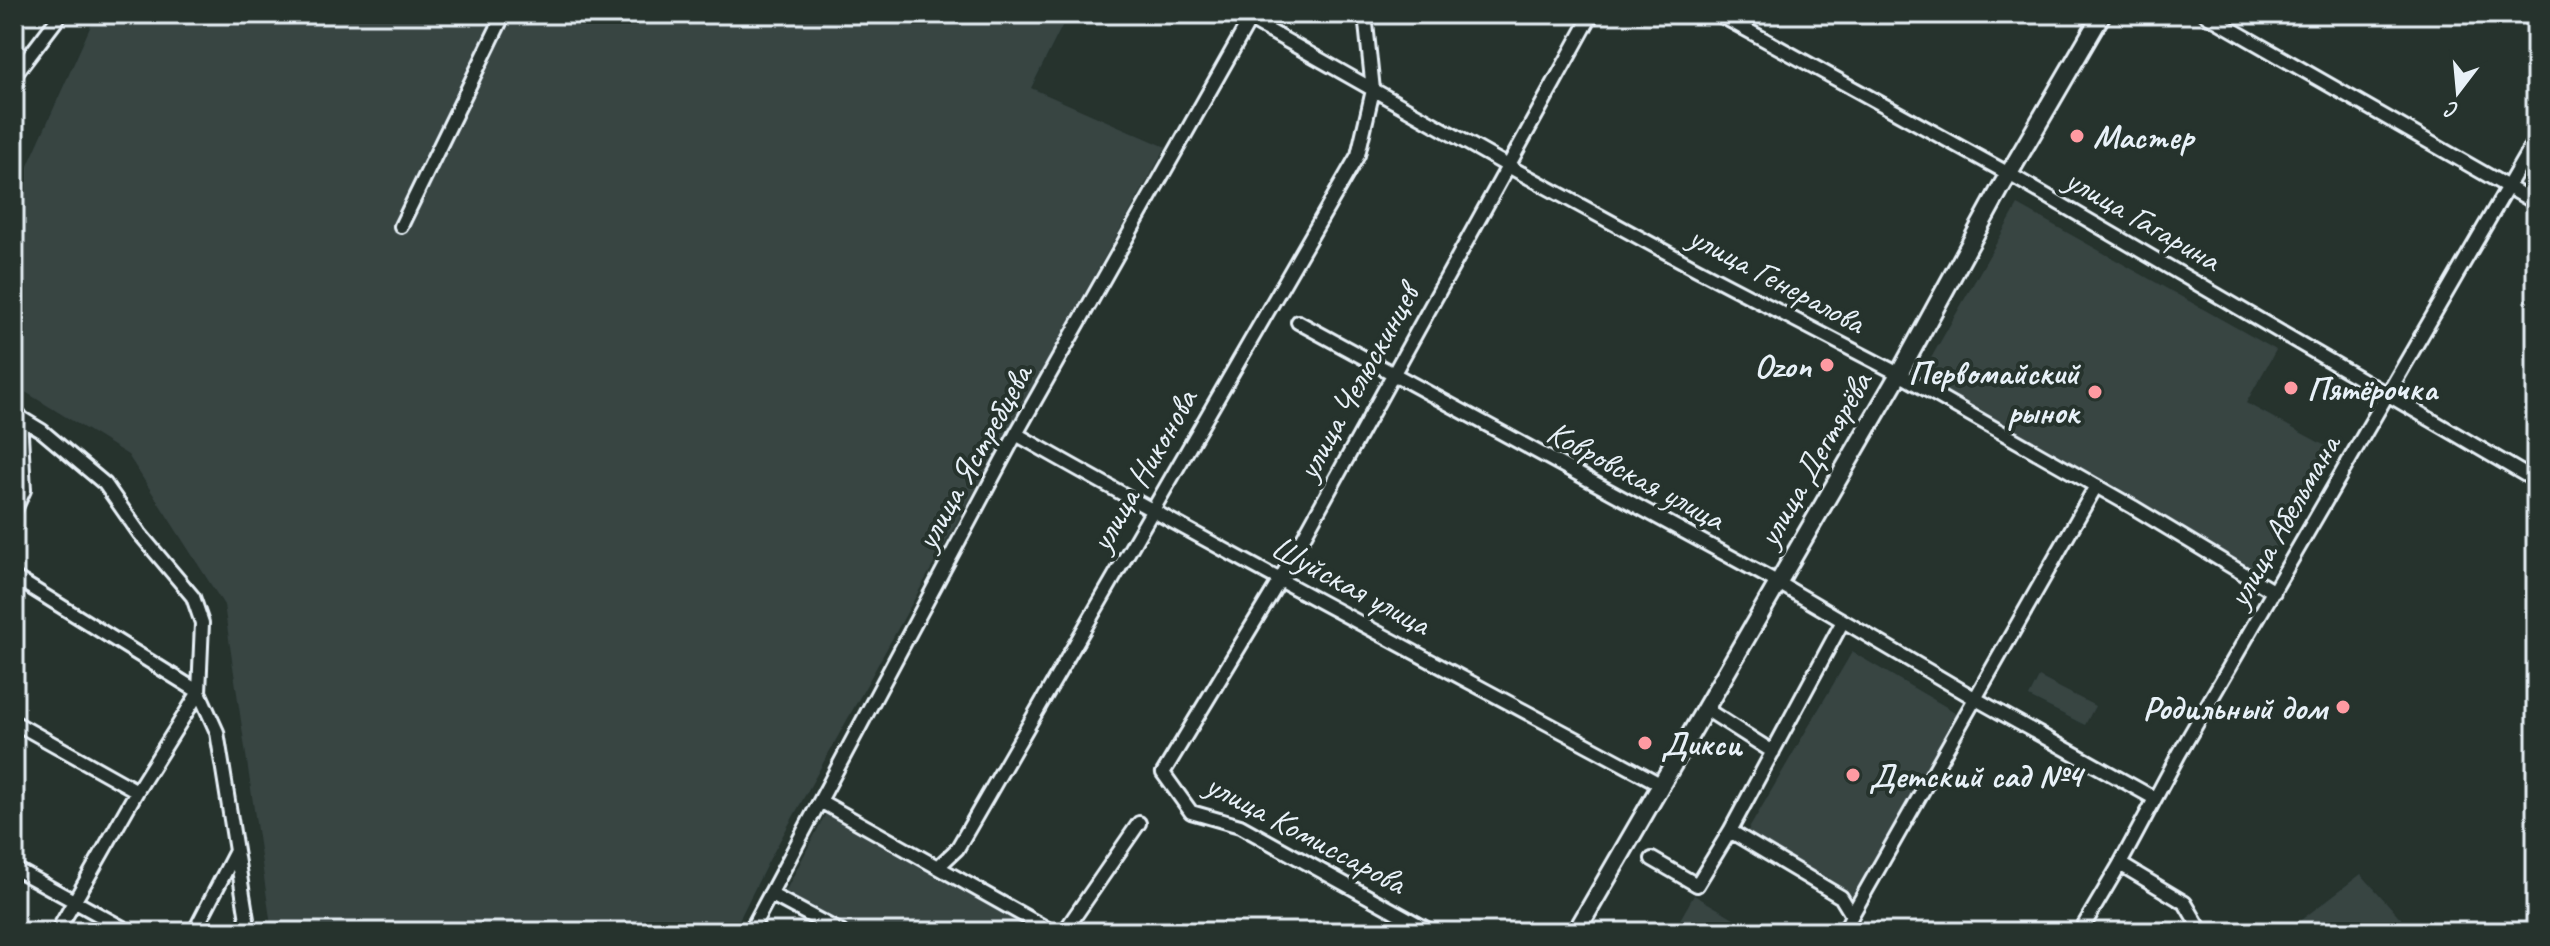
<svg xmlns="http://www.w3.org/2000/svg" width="2550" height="946" viewBox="0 0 2550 946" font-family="Caveat,sans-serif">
  <rect width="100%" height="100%" fill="#26332d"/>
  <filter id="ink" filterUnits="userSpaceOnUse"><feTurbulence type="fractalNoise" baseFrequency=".0125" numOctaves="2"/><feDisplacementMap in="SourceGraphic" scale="16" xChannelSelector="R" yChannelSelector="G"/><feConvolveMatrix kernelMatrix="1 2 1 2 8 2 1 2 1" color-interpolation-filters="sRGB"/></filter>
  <g filter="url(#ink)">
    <path fill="#374443" d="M96,14h972l-37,74 135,59 -398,715 -35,70h-461l-48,-327 -96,-150 -114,-70v-188z
      M2018,205l258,145 -30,53 87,47 -74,127 -341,-196z
      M1852,652l108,63 -106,182 -108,-63z
      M2039,677l56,29 -10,19 -56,-28z
      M829,807l110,59 134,66h-216l-72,-40z
      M2361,874l52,58h-128l3,-2z
      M1694,895l64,37h-85z"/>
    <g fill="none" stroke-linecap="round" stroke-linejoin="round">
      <g stroke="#e8f1f8" stroke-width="18">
        <path id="minor" d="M1718,14l291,160 527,307
          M2205,14l331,189
          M1250,20l258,146 189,103 202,105 234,133 141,85
          M14,76l47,-62
          M401,226l103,-212
          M1298,322l479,260 199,117 178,99
          M14,414l28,17 63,53 35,50 53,63 9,26 -3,69 18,40 32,200
          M1016,434c213,121 429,234 644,350
          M14,512l10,-22 -4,-74
          M14,577l185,115 -62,99 -80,141
          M1704,708l69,44
          M14,722l123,69
          M820,801l233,131
          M1730,831l111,66 11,18 -8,17
          M1652,859l45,26 33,-54 113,-210
          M2120,864l65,39 17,29
          M939,866l18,-17 401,-694 15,-65 -8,-76
          M14,868l116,64
          M770,894l71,38
          M1852,915l244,-429
          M194,932l42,-81
          M750,932l266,-498 237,-420
          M1064,932l75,-109
          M1432,932l-192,-106 -49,-14 -28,-39 118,-195 311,-564
          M2080,932l40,-68 59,-110 357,-616"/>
      </g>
      <g stroke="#e8f1f8" stroke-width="22">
        <path id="secondary" d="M1576,932l323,-558 101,-185 102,-175"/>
      </g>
      <use href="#minor" stroke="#26332d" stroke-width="12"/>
      <use href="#secondary" stroke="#26332d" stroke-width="16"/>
    </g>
  </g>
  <g fill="#ff9aa2" stroke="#26332d" stroke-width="3">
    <circle cx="2077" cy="136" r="8"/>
    <circle cx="1827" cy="365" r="8"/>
    <circle cx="2291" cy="388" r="8"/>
    <circle cx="2095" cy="392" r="8"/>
    <circle cx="2343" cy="707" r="8"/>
    <circle cx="1645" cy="743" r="8"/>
    <circle cx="1853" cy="775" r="8"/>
  </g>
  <g text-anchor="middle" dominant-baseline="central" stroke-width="8" stroke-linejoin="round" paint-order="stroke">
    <g font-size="34" font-weight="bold" fill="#e8f1f8" stroke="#26332d" text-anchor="start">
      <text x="2093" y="136">Мастер</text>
      <text x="1811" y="365" text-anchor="end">Ozon</text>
      <text x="2079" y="372" text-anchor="end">Первомайский<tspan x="2079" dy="39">рынок</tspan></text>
      <text x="2307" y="388">Пятёрочка</text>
      <text x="2327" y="707" text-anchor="end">Родильный дом</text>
      <text x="1661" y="743">Дикси</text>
      <text x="1869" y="775">Детский сад №4</text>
    </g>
    <g font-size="34" fill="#e8f1f8" stroke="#26332d">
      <text transform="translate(2143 219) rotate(30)">улица Гагарина</text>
      <text transform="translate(1777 279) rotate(28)">улица Генералова</text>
      <text transform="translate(1357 382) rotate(-61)">улица Челюскинцев</text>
      <text transform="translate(973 457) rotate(-61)">улица Ястребцева</text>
      <text transform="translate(1814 459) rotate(-60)">улица Дегтярёва</text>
      <text transform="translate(1143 470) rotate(-60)">улица Никонова</text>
      <text transform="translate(1636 475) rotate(28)">Ковровская улица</text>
      <text transform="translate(2283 521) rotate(-60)">улица Абельмана</text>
      <text transform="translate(1351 585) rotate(28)">Шуйская улица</text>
      <text transform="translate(1306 833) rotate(28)">улица Комиссарова</text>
    </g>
  </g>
  <rect width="2550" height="946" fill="none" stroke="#26332d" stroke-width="48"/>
  <rect x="24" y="24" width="2502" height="898" fill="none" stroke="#e8f1f8" stroke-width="3" filter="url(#ink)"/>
  <g transform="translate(2458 92) rotate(196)" stroke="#26332d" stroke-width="6" paint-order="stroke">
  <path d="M0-6L14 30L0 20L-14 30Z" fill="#e8f1f8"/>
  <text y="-12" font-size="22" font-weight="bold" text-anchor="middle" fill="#e8f1f8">С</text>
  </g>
</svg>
